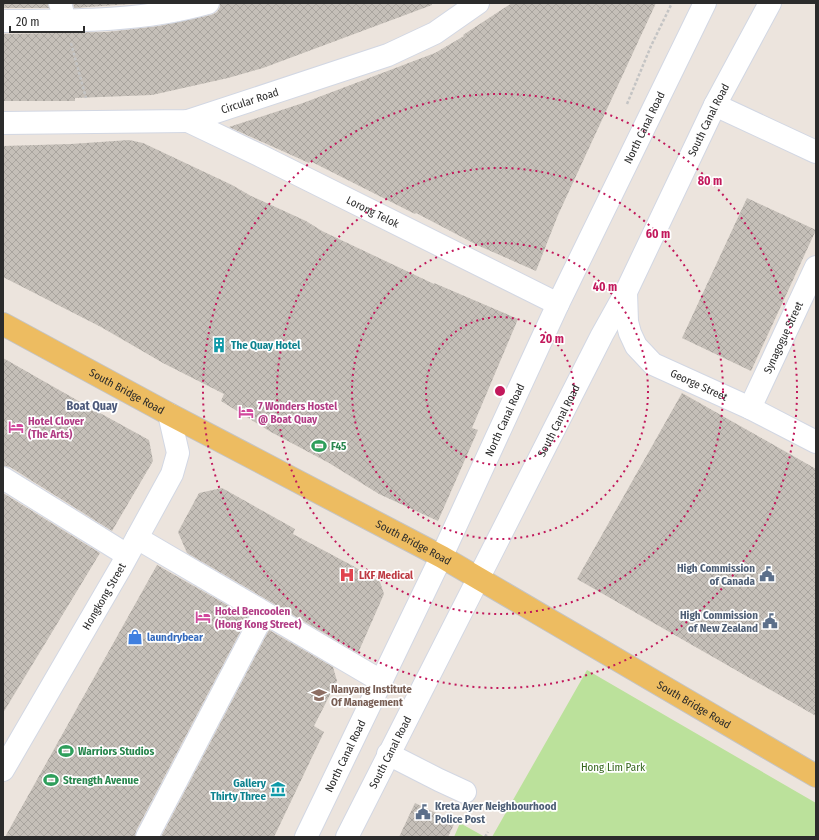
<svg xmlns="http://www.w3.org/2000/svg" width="819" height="840" viewBox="0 0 819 840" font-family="'Fira Sans Condensed',sans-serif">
  <defs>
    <pattern id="building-cross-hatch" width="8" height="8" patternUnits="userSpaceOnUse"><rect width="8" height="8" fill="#c5bfb8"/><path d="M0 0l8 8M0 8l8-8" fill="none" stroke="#a9a49e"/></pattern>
  </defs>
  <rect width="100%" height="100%" fill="#ece4dd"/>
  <path fill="#bbe19b" d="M587,670l229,133v34h-324z
    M460,823l25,14h-31z"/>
  <path fill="url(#building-cross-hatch)" d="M3,3h45l1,5h-46z
    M73,3h70l-69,5z
    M220,3h212v2l-169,63 -35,10 -76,17 -77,3v3h-72v-67l104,-2 52,-6 52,-11 6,-3 3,-5z
    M512,3h144l-98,212 -22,56 -59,-26 -61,-32 -1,1 -105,-53 -1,2 -80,-36 74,-24 132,-50 29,-17 -1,-1z
    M129,140l14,3 89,42 19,11 55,25 16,10 112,53v-1l84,36 -46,109 6,2 -40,91 -59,-27 -50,-31 -58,-31 -50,-31 3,-7 -61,-31 -62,-36 -98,-50v-131l68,-2z
    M747,198l69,32 -65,141 -69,-33z
    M3,358l86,49 60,33 4,21 -41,70 -102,-64 -7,-1z
    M682,393l134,76v247l-239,-137z
    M222,488l73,41 -2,5 60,32 27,16 4,12 -26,59 -171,-100 -9,-21 21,-39z
    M3,493l97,60 -97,160z
    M157,565l91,52 -112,214 -1,6h-130z
    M269,630l64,37 4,14 -23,45 10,6 -50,105h-113z
    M415,803l40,19 -7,15h-49z"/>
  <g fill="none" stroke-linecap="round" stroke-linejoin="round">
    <g stroke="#d2d7e3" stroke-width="24">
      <g id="minor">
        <path d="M60,3l5,18"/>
        <path d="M3,21c69,0 138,1 205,-18"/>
        <path d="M715,105l101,47"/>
        <path id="s1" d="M188,121l73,35 297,148"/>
        <path id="s2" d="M3,123l185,-2 200,-66 47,-22 43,-30"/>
        <path id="s3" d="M626,292l1,30 3,11 6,13 17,18 97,44 66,34"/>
        <path id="s4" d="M750,408l66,-141"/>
        <path d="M3,478l124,77"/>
        <path d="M137,538l244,143"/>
        <path d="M388,754l51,26 26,12"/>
        <path id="s5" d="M3,770l118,-203 51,-93 6,-21 -9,-39"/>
        <path d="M147,837l117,-224"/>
        <path id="s6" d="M306,837l139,-288 113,-245 147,-301"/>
        <path id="s7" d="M347,837l255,-502 24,-43 89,-187 55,-102"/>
      </g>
    </g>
    <g stroke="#c4c4c4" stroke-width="24">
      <g id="major">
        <path id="s8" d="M3,324l166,90 273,143 374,219"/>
      </g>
    </g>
    <path stroke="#c4c4c4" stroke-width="2.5" stroke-dasharray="3 2" stroke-linecap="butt" d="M71,43l15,55
      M627,104l24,-58 21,-43
      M485,837l3,-5"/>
    <use href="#minor" stroke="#fff" stroke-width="22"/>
    <use href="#major" stroke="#edbc61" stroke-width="22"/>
  </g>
  <g fill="none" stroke="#c2185b" stroke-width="2" stroke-dasharray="2 4">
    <circle cx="500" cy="391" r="74"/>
    <circle cx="500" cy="391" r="148"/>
    <circle cx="500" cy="391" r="223"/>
    <circle cx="500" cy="391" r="297"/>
  </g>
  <defs>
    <g id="building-bare" transform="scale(1.2)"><path d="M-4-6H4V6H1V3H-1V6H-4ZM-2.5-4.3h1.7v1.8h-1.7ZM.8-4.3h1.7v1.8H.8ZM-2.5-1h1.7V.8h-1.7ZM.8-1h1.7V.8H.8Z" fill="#0f9aa8" stroke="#fff" stroke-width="2.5" paint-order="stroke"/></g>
    <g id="hotel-bare" transform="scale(1.2)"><path d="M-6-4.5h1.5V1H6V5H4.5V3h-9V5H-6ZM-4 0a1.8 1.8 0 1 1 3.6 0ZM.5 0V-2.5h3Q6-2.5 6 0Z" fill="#d1479c" stroke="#fff" stroke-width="2.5" paint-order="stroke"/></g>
    <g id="stadium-bare" transform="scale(1.2)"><path d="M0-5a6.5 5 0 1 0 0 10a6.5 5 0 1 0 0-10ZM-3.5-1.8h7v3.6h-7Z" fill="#2e9e5b" stroke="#fff" stroke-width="2.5" paint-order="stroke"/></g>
    <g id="civic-bare" transform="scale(1.2)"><path d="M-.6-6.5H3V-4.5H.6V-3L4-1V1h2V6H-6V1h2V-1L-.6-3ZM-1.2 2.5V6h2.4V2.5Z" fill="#5c6f8a" stroke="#fff" stroke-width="2.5" paint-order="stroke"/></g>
    <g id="hospital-bare" transform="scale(1.2)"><path d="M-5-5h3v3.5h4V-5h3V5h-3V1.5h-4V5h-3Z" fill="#e0444e" stroke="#fff" stroke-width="2.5" paint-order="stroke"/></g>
    <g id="shop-bare" transform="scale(1.2)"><path d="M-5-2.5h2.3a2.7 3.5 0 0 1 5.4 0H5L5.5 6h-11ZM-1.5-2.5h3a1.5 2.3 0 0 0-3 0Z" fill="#3f7fe0" stroke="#fff" stroke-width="2.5" paint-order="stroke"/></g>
    <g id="university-bare" transform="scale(1.2)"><path d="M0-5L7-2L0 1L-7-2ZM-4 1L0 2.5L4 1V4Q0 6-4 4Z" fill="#8d6e63" stroke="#fff" stroke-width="2.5" paint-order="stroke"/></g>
    <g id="museum-bare" transform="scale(1.2)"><path d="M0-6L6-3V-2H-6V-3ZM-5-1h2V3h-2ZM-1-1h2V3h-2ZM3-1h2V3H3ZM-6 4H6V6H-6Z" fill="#0f9aa8" stroke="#fff" stroke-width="2.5" paint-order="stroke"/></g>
  </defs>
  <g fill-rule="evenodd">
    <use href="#building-bare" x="219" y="345"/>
    <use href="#hotel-bare" x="246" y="412"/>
    <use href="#hotel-bare" x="16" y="427"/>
    <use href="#stadium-bare" x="319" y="446"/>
    <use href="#civic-bare" x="767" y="574"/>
    <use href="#hospital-bare" x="347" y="575"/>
    <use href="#hotel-bare" x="203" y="617"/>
    <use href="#civic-bare" x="770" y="621"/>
    <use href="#shop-bare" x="135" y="637"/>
    <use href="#university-bare" x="319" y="695"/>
    <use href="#stadium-bare" x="66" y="751"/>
    <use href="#stadium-bare" x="51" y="780"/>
    <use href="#museum-bare" x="278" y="789"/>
    <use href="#civic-bare" x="423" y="812"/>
  </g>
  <g text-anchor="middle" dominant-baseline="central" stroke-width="3.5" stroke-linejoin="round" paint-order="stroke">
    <g font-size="11" fill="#2b2b2b" stroke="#fff">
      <text stroke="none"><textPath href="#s2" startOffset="250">Circular Road</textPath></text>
      <text stroke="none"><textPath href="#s7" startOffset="803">South Canal Road</textPath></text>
      <text stroke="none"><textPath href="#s6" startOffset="786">North Canal Road</textPath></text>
      <text stroke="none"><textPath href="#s1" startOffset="206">Lorong Telok</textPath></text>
      <text stroke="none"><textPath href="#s4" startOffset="78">Synagogue Street</textPath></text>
      <text stroke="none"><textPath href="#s3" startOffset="131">George Street</textPath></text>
      <text stroke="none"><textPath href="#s8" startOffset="141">South Bridge Road</textPath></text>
      <text stroke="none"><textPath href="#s6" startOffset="462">North Canal Road</textPath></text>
      <text stroke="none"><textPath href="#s7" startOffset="467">South Canal Road</textPath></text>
      <text stroke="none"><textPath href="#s8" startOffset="465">South Bridge Road</textPath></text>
      <text stroke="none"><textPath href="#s5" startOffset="201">Hongkong Street</textPath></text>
      <text stroke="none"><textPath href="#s8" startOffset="789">South Bridge Road</textPath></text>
      <text stroke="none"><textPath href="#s7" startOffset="95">South Canal Road</textPath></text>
      <text stroke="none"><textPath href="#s6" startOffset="90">North Canal Road</textPath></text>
    </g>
    <g font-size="11" font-weight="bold" fill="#0d838f" stroke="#fff" text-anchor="start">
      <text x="231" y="345">The Quay Hotel</text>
      <text x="266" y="783" text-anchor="end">Gallery<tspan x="266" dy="13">Thirty Three</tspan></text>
    </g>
    <g font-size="11" font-weight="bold" fill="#b23c85" stroke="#fff" text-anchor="start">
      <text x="258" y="406">7 Wonders Hostel<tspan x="258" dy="13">@ Boat Quay</tspan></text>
      <text x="28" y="421">Hotel Clover<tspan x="28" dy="13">(The Arts)</tspan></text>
      <text x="215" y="611">Hotel Bencoolen<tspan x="215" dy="13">(Hong Kong Street)</tspan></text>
    </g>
    <g font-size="11" font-weight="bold" fill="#27864d" stroke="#fff" text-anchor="start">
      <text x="331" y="446">F45</text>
      <text x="78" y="751">Warriors Studios</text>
      <text x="63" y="780">Strength Avenue</text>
    </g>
    <g font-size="11" font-weight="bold" fill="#4e5e75" stroke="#fff" text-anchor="end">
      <text x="755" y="568">High Commission<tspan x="755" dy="13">of Canada</tspan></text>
      <text x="758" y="615">High Commission<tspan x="758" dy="13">of New Zealand</tspan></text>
      <text x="435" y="806" text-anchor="start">Kreta Ayer Neighbourhood<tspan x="435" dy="13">Police Post</tspan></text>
    </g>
    <g font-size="11" font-weight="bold" fill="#be3a42" stroke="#fff" text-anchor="start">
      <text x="359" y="575">LKF Medical</text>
    </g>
    <g font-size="11" font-weight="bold" fill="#366cbe" stroke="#fff" text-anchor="start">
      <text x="147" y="637">laundrybear</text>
    </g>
    <g font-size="11" font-weight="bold" fill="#785e54" stroke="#fff" text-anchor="start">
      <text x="331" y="689">Nanyang Institute<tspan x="331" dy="13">Of Management</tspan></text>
    </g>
    <g font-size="11" fill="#34661c" stroke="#fff">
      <text x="613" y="767">Hong Lim Park</text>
    </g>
    <g font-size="12" font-weight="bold" fill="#4c597a" stroke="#fff">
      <text x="92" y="406">Boat Quay</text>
    </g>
  </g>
  <circle cx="500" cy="391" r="6" fill="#c2185b" stroke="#fff" stroke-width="2"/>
  <g font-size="12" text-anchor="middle" font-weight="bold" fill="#c2185b" stroke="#fff" stroke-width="3.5" stroke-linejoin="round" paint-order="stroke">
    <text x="710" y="185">80 m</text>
    <text x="658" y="238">60 m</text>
    <text x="605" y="291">40 m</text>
    <text x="552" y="343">20 m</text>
  </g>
  <rect width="819" height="840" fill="none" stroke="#2b2b2b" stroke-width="8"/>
  <path d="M10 26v6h74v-6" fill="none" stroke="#2b2b2b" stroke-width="2"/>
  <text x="16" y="26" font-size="12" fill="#2b2b2b" stroke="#ffffff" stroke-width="3" paint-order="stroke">20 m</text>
</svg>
